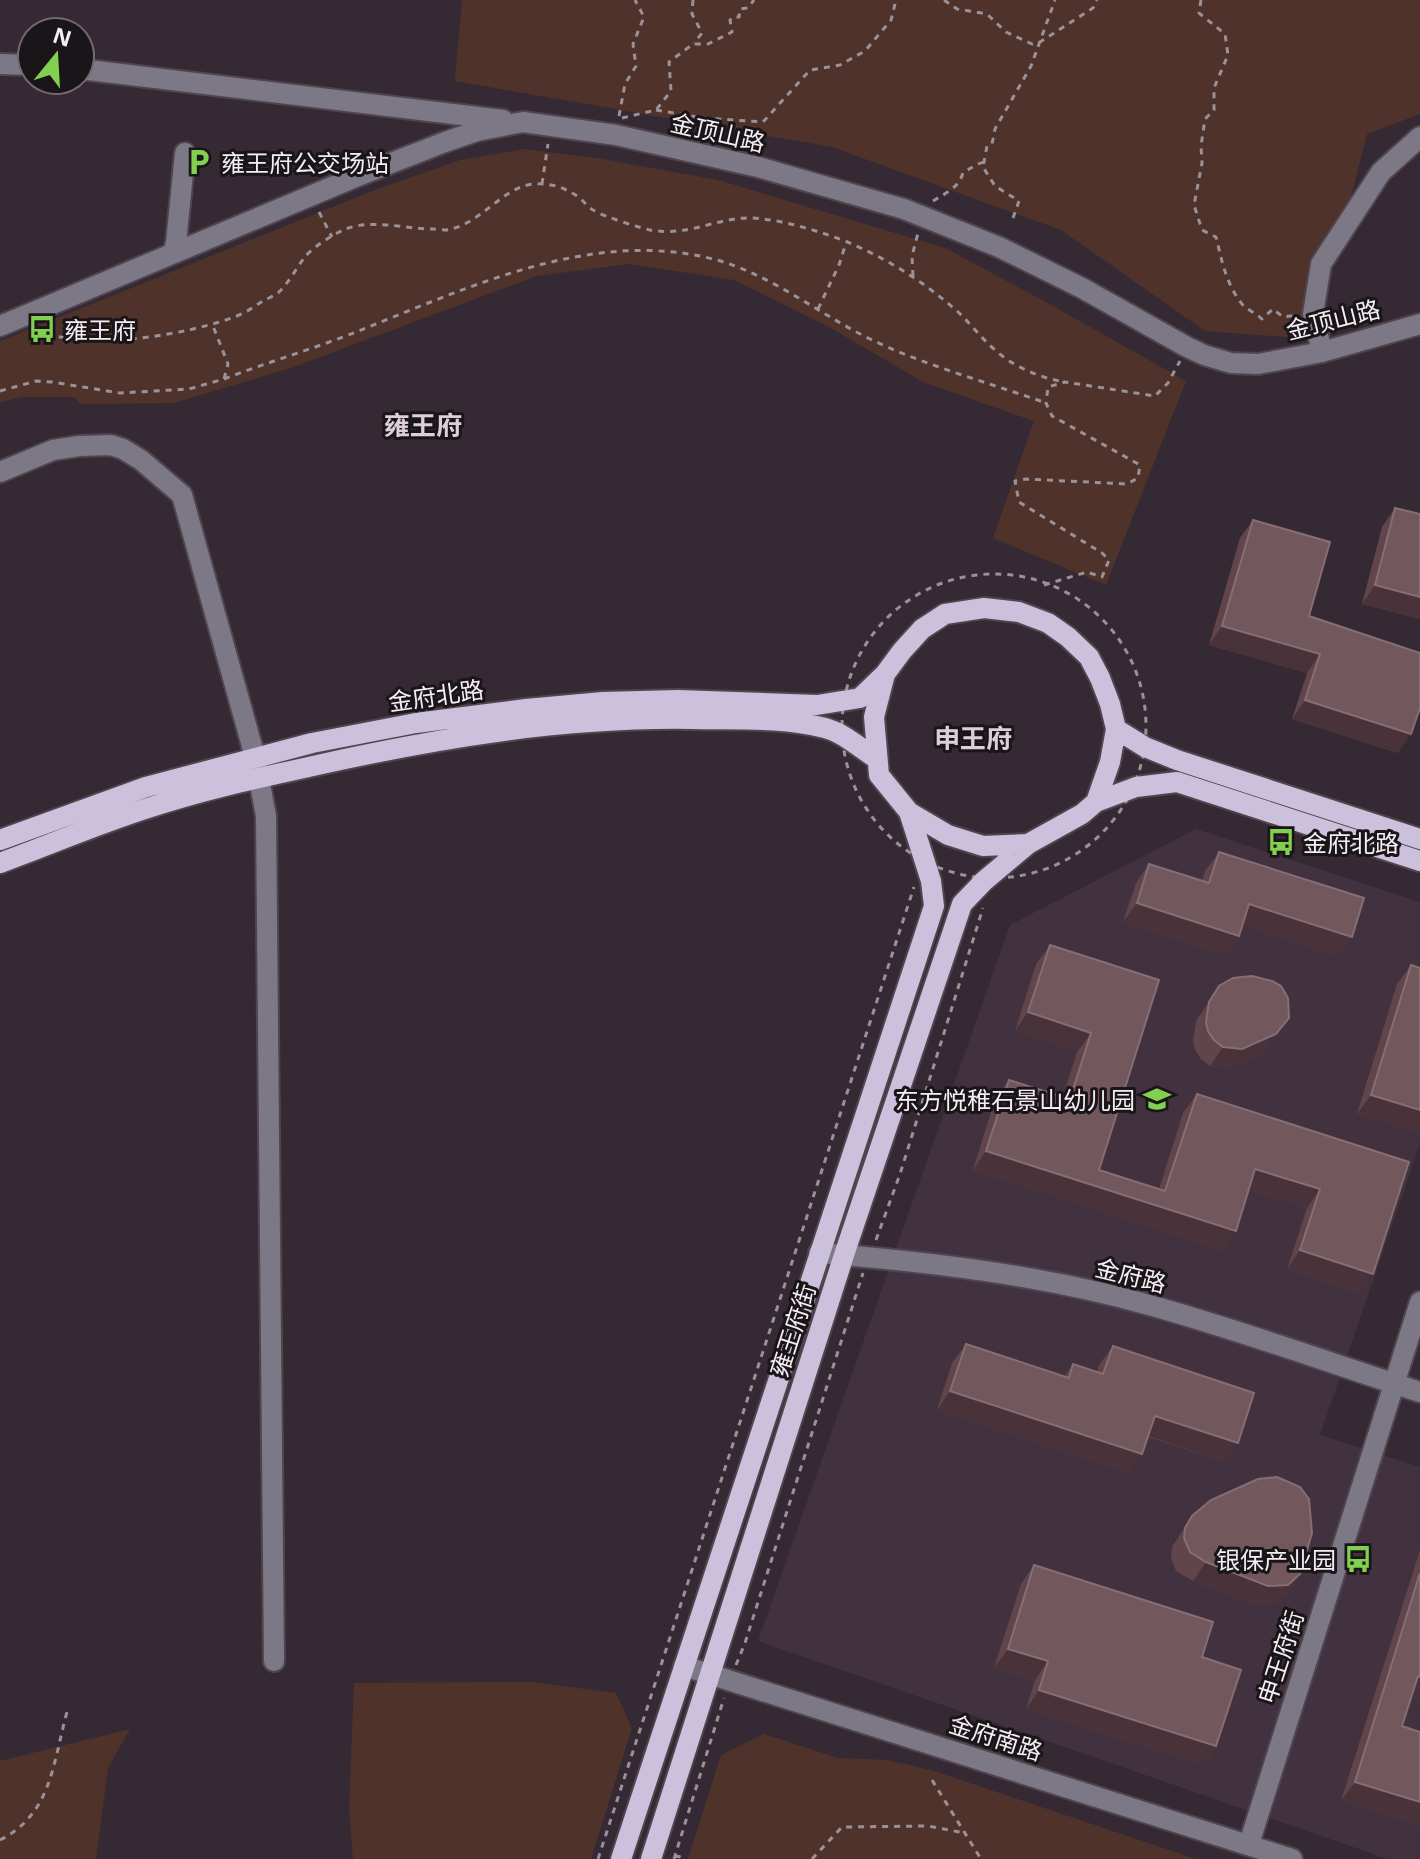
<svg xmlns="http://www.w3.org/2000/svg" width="1420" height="1859" viewBox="0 0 1420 1859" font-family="'Noto Sans','Noto Sans SC',sans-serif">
  <rect width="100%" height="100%" fill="#352a33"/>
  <path fill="#42323f" d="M1196,829l224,73v242l-100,291 100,32v392h-32l-630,-218 252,-716z"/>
  <path fill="#4f332a" d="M462,0h958v114l-53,20 -50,195 -5,10 -107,-8 -144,-101 -229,-83 -377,-66z
    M524,149l72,9 122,22 227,68 99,53 142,80 -80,204 -113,-47 41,-117 -111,-39 -92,-54 -97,-48 -105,-16 -92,12 -246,92 -117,35 -93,1 -7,-7h-52l-22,5v-61l375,-151 85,-30z
    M532,1682l84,11 16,35 -41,131h-238l-4,-49 5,-127z
    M130,1729l-22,39 -12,91h-96v-98z
    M764,1734l74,24 49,2 44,10 265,89h-508l33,-104z"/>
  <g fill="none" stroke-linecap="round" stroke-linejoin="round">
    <g stroke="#50454e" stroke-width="24">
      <path id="minor" d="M0,64l32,1
        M80,69l423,51
        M173,253l3,-10 9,-90
        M0,326l358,-150 87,-34 32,-11 46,-9 93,13 142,32 146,42 95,38 83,41 105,59 17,8 27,8 27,1 64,-12 98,-28
        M1322,352l-9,-38 8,-50 60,-92 39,-35
        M0,472l53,-22 26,-4 32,-1 12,4 18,11 41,35 73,262 11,59 8,845
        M819,1253c111,9 223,22 330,52 91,25 181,58 271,87
        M684,1666l608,193
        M1249,1844l171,-542"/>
    </g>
    <g stroke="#50454e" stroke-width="24">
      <path id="major" d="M984,608l35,4 29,11 20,14 21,20 11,21 10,26 6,25 -6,33 -14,40 -14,12 -54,30 -45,2 -35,-11 -39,-23 -30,-37 -5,-58 11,-43 17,-23 20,-22 23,-15z
        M1116,729l29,18 32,13 243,79
        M1096,802l40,-15 41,-5 243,79
        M0,840l146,-53 166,-44 104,-20 110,-14 77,-7 75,-2 139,5 43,-7 25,-24
        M0,863c49,-18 98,-39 148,-55 54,-18 110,-30 165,-42 125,-28 251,-49 379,-47 44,1 90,-2 133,9 19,5 36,21 52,31
        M621,1859l313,-953 -3,-25 -22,-69
        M651,1859l193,-604 118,-351 22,-23 44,-37"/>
    </g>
    <path stroke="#9a9199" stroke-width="3" stroke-dasharray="6 6" stroke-linecap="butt" d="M693,0l-1,14 10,19 -8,10
      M944,0l13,9 30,5 19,18 26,12 8,-2 53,-34 4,-8
      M1201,0l-2,13 26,21 3,21 -14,33v22l-9,9 -4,27 1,17 -8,42 8,25 14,7c6,24 10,47 26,67 5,6 14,9 20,15l11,-10 10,8 14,-2
      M656,110l47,8 60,4 47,-52 30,-5 25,-14 26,-31 5,-20
      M619,116l6,-32 11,-18 -3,-22 11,-27 -9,-17
      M622,118l34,-8 15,-19 -2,-29 24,-18h15l24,-12 -2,-12 3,-3h6l1,-8 8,-1 6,-8
      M542,184l6,-40
      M933,201c13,-8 27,-14 30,-29 8,-3 13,-8 21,-10
      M319,212l13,25
      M1013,218l6,-17 -24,-15 -12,-19 4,-21 5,-2 3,-15 36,-63 24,-66
      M913,276l-1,-20 6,-23
      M818,309l21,-44 7,-22
      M36,330c51,22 151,5 201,-14 10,-4 18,-10 26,-15 5,-3 12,-5 16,-9 10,-10 17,-23 25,-34 9,-11 27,-22 39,-28 29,-12 60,-1 90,-1 5,0 13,2 18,0 30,-6 54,-44 84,-45 17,-1 31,4 45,14 4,4 8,9 13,12 12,7 44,17 57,20 39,7 67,-13 102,-12 32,2 63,12 93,23 41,17 78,40 112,70 13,12 24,27 38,39 19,17 45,28 70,32
      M224,379c44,-17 89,-30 132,-47 112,-44 234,-104 357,-73 58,15 104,54 157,80 56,27 117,43 176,64
      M0,391l36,-10 16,1 68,11 69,-4 35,-10 4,-15 -15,-38
      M842 726a152 152 0 1 1 304 0a152 152 0 1 1-304 0Z
      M1044,585l43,-13 15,5 7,-17 -7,-7 -83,-51 -4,-21 11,-2 101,5 11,-6 2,-13 -88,-49 -6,-13 2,-16 17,-5 90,14 13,-13 12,-22
      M876,1240l24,-66 83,-266
      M736,1665l9,-22 118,-370
      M932,1780l49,79
      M0,1840c52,-26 53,-78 67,-128
      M675,1855l10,4
      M598,1859l316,-972
      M674,1859l50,-161
      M812,1859l30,-32 86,-1 37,7"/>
    <use href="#minor" stroke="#7c7885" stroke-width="20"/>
    <use href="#major" stroke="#cbc1dd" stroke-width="20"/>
  </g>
  <path fill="#62454b" d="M1395,508l25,111 -58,-15 20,-77z
    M1253,520l56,96 89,137 -106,-34 15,-46 -98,-28 31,-107z
    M1219,852l119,104 -96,-31 -16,30 -103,-33 13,-39 13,-19 53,17 3,-10z
    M1050,945l109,35 -60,190 60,19 24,-76 14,-19 212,68 -49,131 -73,-24 20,-61 -58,-18 -13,41 -14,19 -249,-80 22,-71 14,-19 54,17 14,-45 -62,-21 21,-67z
    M1411,965l9,3v165l-63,-19 40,-130z
    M1219,986l44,67 -34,15 -19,-2 -9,-7 -6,-9 -2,-9 3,-20z
    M966,1344l98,33 9,-13 24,8 2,-7 14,-19 112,116 -77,-25 -19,36 -192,-63 15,-47z
    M1192,1516l108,58 -13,19 -13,11 -19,1 -62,-24 -17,-10 -5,-14 1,-10z
    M1420,1550v150l-9,-3 -9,29 18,6v93l-79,-24z
    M1034,1565l168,92 14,89 -13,19 -177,-56 9,-29 -41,-12 27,-84z"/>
  <path fill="#49323a" d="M1375,585l45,12v22l-58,-15z
    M1222,626l98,28 -13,19 -98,-28z
    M1305,700l106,34 -13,19 -106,-34z
    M1137,903l102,33 -13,19 -103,-33z
    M1249,904l103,33 -14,19 -102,-33z
    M1028,1012l63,21 -14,19 -62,-21z
    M1289,1018l-26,35 -34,15 -19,-2 13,-19z
    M1371,1095l49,15v23l-63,-19z
    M986,1151l250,80 -14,19 -249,-80z
    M1255,1169l65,20 -13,19 -65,-20z
    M1300,1250l73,24 -13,19 -73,-24z
    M950,1391l192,63 -13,19 -192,-63z
    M1155,1416l83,27 -13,19 -83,-28z
    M1206,1562l94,12 -13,19 -13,11 -19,1 -62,-24z
    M1008,1649l40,12 -13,19 -41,-12z
    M1418,1676l2,1v23l-15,-5z
    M1039,1690l177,56 -13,19 -177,-56z
    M1355,1782l65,20v23l-79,-24z"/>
  <path fill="#72575d" stroke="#866e74" stroke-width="2" d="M1395,508l25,6v83l-45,-12z
    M1253,520l77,22 -21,74 111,37v55l-9,26 -106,-34 15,-46 -98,-28z
    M1219,852l145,46 -12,39 -103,-33 -10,32 -102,-33 12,-39 60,19z
    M1050,945l109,35 -60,190 66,21 32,-97 212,68 -36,112 -73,-24 20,-61 -65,-20 -19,62 -250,-80 23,-71 61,19 21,-66 -63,-21z
    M1411,965l9,3v142l-49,-15z
    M1252,976l20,5 9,5 7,12 1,20 -13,16 -34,15 -19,-2 -9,-7 -6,-9 -2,-9 3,-20 10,-16 14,-8z
    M966,1344l103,34 4,-14 30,10 10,-28 141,47 -16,50 -83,-27 -13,38 -192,-63z
    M1277,1477l23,10 9,12 3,34 -12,41 -12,11 -20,1 -62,-24 -16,-10 -6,-14 1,-10 7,-12 19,-16 47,-21z
    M1034,1565l179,57 -11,35 39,13 -25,76 -177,-56 9,-29 -40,-12z
    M1420,1573v104l-2,-1 -16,50 18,6v70l-65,-20z"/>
  <defs>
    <g id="parking-bare" transform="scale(2.16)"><path d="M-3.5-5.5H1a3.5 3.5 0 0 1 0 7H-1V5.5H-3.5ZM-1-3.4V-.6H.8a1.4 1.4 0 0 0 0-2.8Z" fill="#82d04f" stroke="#191518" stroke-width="2.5" paint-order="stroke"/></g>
    <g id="bus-bare" transform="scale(2.16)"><path d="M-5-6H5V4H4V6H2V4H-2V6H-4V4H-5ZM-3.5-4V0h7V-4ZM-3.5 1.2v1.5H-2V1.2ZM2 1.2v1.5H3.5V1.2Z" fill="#82d04f" stroke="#191518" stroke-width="2.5" paint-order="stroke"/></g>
    <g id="school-bare" transform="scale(2.16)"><path d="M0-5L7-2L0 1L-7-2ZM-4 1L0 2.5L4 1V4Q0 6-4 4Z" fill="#82d04f" stroke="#191518" stroke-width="2.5" paint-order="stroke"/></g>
  </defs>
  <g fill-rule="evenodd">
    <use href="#parking-bare" x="199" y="162"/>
    <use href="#bus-bare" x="42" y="329"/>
    <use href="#bus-bare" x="1281" y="842"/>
    <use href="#school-bare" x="1157" y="1099"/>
    <use href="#bus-bare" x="1358" y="1559"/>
  </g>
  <g text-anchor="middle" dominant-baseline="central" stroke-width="6" stroke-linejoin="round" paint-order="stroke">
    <g font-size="24" fill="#f4edf3" stroke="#191518">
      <text transform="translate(718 132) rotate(13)">金顶山路</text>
      <text transform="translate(1333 319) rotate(-14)">金顶山路</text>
      <text transform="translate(436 695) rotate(-8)">金府北路</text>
      <text transform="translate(1131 1275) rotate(14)">金府路</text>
      <text transform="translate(792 1330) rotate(-72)">雍王府街</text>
      <text transform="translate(1280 1657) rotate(-72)">申王府街</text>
      <text transform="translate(996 1737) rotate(18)">金府南路</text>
    </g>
    <g font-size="24" fill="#f4edf3" stroke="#191518" text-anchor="start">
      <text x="221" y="162">雍王府公交场站</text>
      <text x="64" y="329">雍王府</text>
      <text x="1303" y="842">金府北路</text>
      <text x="1135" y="1099" text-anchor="end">东方悦稚石景山幼儿园</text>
      <text x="1336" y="1559" text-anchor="end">银保产业园</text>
    </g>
    <g font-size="26" font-weight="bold" fill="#dccfda" stroke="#191518">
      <text x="423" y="425">雍王府</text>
      <text x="973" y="738">申王府</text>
    </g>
  </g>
  <g transform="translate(56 56) rotate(18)"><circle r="38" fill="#191518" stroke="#716b70" stroke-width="2"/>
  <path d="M0-6L14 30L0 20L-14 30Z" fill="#82d04f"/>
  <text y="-12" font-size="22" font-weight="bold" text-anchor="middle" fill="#f4edf3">N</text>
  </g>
</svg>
